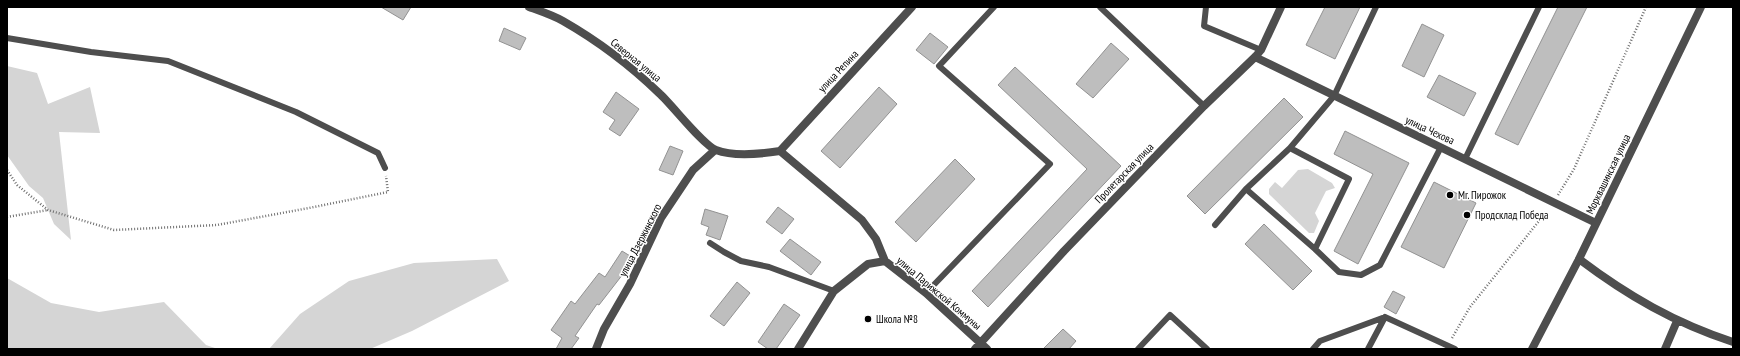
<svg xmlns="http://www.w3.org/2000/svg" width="1740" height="356" viewBox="0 0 1740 356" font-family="'PT Sans Narrow',sans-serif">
  <rect width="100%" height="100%" fill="#fff"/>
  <path fill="#d5d5d5" d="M7,66l30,7 11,31 42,-17 10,46 -41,-1 12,108 -17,-16 -11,-26 -14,-12 -22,-31z
    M1308,169l24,14 3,5 -9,3 -11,22 4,8 -5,12h-5l-40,-39v-5l6,-7 7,6 16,-18z
    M497,259l12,22 -97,50 -42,18h-101l31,-35 49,-33 65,-18z
    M7,278l44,25 48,9 65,-10 42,43 12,4h-211z"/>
  <path fill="#bebebe" stroke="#929292" d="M381,7h30l-8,13z
    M1325,7h35l-25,52 -29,-14z
    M1558,7h29l-69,138 -23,-11z
    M1422,24l22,11 -20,42 -22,-11z
    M504,28l22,10 -6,12 -21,-9z
    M930,33l18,14 -14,17 -18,-14z
    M1111,43l18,16 -36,39 -17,-14z
    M1015,67l106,99 -133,141 -16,-16 115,-122 -89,-84z
    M1439,75l37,18 -12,23 -37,-19z
    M879,87l18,17 -57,64 -19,-17z
    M616,92l23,17 -19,27 -11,-7 6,-9 -12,-8z
    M1284,98l19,19 -98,97 -18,-18z
    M1345,131l64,32 -51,101 -24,-13 39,-77 -39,-20z
    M670,146l13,5 -10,24 -14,-5z
    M955,159l20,20 -59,63 -21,-20z
    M1434,182l42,21 -32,65 -43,-21z
    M778,207l16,12 -12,15 -16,-12z
    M705,209l23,7 -8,24 -14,-5 3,-8 -8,-3z
    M1264,224l48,47 -19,19 -48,-46z
    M790,239l31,23 -10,13 -31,-24z
    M622,251l13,8 -11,16 -1,-1 -24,31 -2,-1 -22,32 4,2 -8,11h-15l6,-11 -11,-8 20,-29 4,3 24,-31 6,4z
    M737,282l13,11 -26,33 -14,-10z
    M1393,291l12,6 -9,17 -12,-7z
    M784,304l16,11 -24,34h-8l-10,-7z
    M1063,329l13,12 -7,8h-26z"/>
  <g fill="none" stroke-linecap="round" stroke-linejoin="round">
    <path stroke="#707070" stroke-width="2.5" stroke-dasharray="1 2" stroke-linecap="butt" d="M7,170l10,15 31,25 66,20 103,-5 92,-17 79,-16 -2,-16
      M1558,195l16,-26 72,-162
      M7,217l41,-7
      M1452,338l18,-31 77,-96"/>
    <path stroke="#4e4e4e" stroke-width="6" d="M1100,7l104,99
      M1206,7l-2,19 57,24
      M7,38l84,14 77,9 128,51 82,41 7,15
      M1290,148l59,31 -34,70
      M1465,159l74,-152
      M1246,189l69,60 24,23 22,3 19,-10 61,-118
      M1215,225l31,-36 44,-41 44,-52 42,-89
      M710,243l14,9 17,9 28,6 65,24
      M926,293l124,-129 -111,-98 55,-59
      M1138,349l32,-34 37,34
      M1313,349l7,-8 65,-24 70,32
      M1368,349l17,-32"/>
    <path stroke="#4e4e4e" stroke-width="8" d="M529,7c11,4 23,8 34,14 35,20 68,45 97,73 13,12 43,51 56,56 18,7 45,4 64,1
      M1255,57l341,166
      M780,151l82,69 14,19 9,22 41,32 61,56
      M780,151l132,-144
      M1579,259c49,37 96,64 154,83
      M596,349l8,-20 26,-45 31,-66 32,-48 22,-20
      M798,349l36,-58 34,-27 17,-3
      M975,349l89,-98 140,-145 51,-49 6,-7 20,-43
      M1532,349l47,-90 122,-252
      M1665,349l12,-28"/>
  </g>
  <g fill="#000" stroke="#fff" stroke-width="1.5">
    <circle cx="1450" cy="195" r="4"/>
    <circle cx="1467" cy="215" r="4"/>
    <circle cx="868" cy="319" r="4"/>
  </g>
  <g text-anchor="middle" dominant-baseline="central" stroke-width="3" stroke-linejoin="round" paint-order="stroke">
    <g font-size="11" fill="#000" stroke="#fff">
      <text transform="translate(636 60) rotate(39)">Северная улица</text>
      <text transform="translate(838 71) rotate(-47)">улица Репина</text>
      <text transform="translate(1430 130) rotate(25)">улица Чехова</text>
      <text transform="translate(1124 173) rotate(-46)">Пролетарская улица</text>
      <text transform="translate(1608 174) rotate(-64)">Морквашинская улица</text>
      <text transform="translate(640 240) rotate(-63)">улица Дзержинского</text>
      <text transform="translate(939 293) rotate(40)">улица Парижской Коммуны</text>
    </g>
    <g font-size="11" fill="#000" stroke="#fff" text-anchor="start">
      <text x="1458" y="195">Mr. Пирожок</text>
      <text x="1475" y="215">Продсклад Победа</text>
      <text x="876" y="319">Школа №8</text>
    </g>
  </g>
  <rect width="1740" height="356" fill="none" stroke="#000000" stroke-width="16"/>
</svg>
